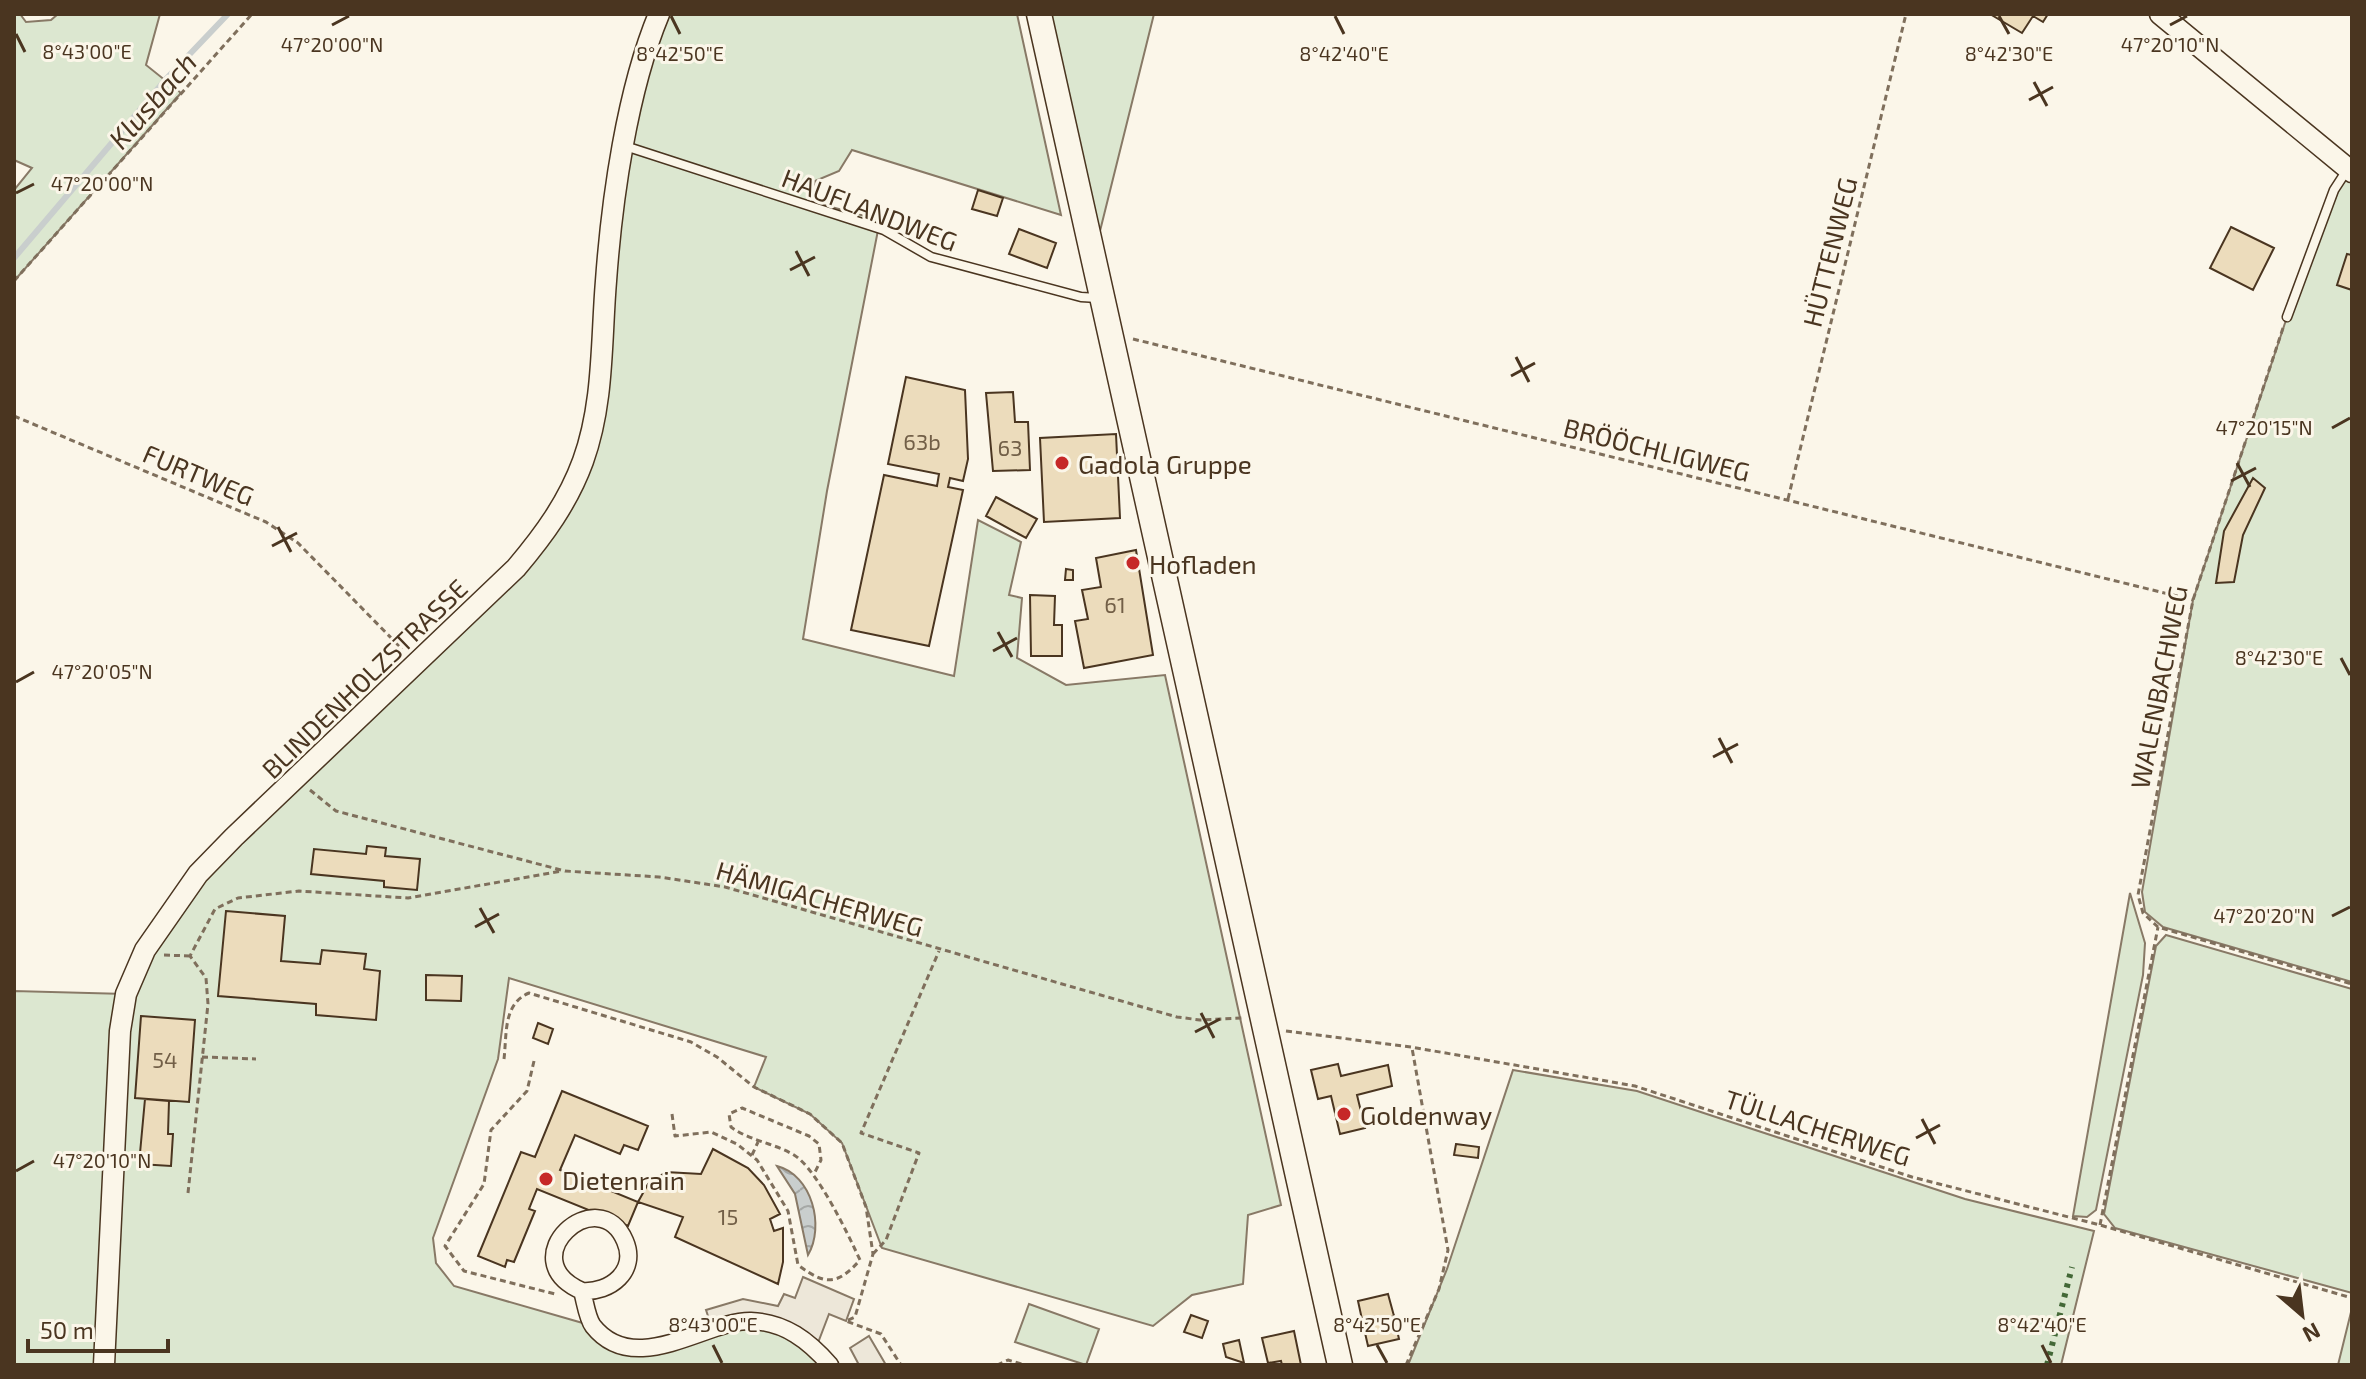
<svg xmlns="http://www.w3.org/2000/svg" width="2366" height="1379" viewBox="0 0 2366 1379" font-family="'Exo 2',sans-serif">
  <defs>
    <pattern id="water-waves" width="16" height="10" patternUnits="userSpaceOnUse" patternTransform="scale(2)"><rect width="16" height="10" fill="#c9cecd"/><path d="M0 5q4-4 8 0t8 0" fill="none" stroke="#a5a8a6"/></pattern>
  </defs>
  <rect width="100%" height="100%" fill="#fbf6e9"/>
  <path fill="#dce7d0" stroke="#887966" stroke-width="2" d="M14,14h6l6,8 25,-2 7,-6h102l-14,51 35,28 -167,188v-91l18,-22 -18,-8z
    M659,14h358l44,201 -209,-65 -13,21 -24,10 -6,20 71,19 -53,271 -24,148 151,37 24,-156 43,22 -12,53 13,3 -5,60 49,27 99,-10 116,530 -33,10 -5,69 -51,11 -39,31 -271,-78 -40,-105 -32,-29 -56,-27 12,-30 -257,-79 -11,81 -65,179 3,25 18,23 139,40 28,20 158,-21 51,40h-816v-374l112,3 41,-80 349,-346 67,-107 26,-226z
    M1053,14h101l-55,221 -49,-215z
    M2347,169l5,3v810l-189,-55 -18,-15 -3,-20 51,-292 94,-283z
    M2130,893l15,50 -2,32 -47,235 -9,7 -14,-1z
    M2166,935l186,54v304l-237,-65 -11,-14 52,-268z
    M1513,1070l124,21 328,108 129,32 -33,134h-653l39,-96z
    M1029,1304l70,25 -13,36 -71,-23z
    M2352,1308v57h-14z"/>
  <path fill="#ede7d9" stroke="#887966" stroke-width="2" d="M803,1277l51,22 -8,22 -17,-7 -13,34 -37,-23 -66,6 -7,-21 37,-11 35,7 6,-12 11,4z
    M869,1336l17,29h-27l-9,-17z"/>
  <path fill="url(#water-waves)" stroke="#887966" stroke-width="2" d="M777,1166c35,9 48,60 31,89l-13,-61z"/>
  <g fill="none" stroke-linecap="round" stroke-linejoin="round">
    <path stroke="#c9cecd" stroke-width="6" d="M14,258l153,-180 61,-64"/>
  </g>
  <path fill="#ecdcbc" stroke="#4a3520" stroke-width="2" d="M1990,14h58l-5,8 -10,-6 -11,17z
    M978,190l25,8 -6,18 -25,-7z
    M2231,227l43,21 -21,42 -43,-22z
    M1019,229l37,14 -9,25 -38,-14z
    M2347,254l5,1v35l-15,-5z
    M906,377l59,13 3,69 -5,22 -13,-3 -2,9 15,3 -34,156 -78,-16 33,-155 53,11 2,-12 -51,-10z
    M1013,392l2,30h13l2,48 -37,1 -7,-78z
    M1116,434l4,84 -76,4 -4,-84z
    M2253,478l12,10 -22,47 -9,47 -18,1 8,-52z
    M996,497l41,22 -11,19 -40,-22z
    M1136,550l17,105 -69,13 -9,-47 13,-2 -6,-29 19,-3 -5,-29z
    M1066,569l7,1v10h-8z
    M1030,595l25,1 -1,29h8v31h-31z
    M367,846l19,2 -1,8 35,3 -3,31 -33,-3v-6l-73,-7 3,-25 52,5z
    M226,911l59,5 -4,45 39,3 2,-14 44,4 -2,15 16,2 -4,49 -60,-5v-11l-98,-8z
    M426,975l36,1 -1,25 -35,-1z
    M141,1016l54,4 -6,82 -54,-4z
    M538,1023l15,6 -5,15 -15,-6z
    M1338,1064l3,12 47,-11 4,21 -35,9 8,33 -25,6 -9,-38 -13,3 -7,-29z
    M562,1091l86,35 -10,24 -14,-5 -4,9 -45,-19 -15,35 78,32 -10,24 -91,-37 -8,20 6,2 -21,51 -7,-2 -2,7 -27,-11 43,-104 14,5z
    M145,1099l24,2 -1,33h5l-2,32 -32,-2z
    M1456,1144l23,3 -1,11 -24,-3z
    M713,1149l35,19 16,17 16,29 -10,5 4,12 9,-3v34l-5,22 -103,-47 8,-20 -45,-15 10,-18 18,-12 35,2z
    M1388,1294l6,22 -31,8 -5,-23z
    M1191,1315l17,6 -6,17 -18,-6z
    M1394,1316l5,23 -31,7 -5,-22z
    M1294,1331l7,34h-19l-1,-4 -13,2 -6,-25z
    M1239,1340l5,23 -18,-6 -3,-13z"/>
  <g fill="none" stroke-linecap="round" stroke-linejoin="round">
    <g stroke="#4a3520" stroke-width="11">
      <path id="service" d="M625,146l259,84 47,27 150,40 17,1
        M2287,317l47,-127 13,-20"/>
    </g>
    <g stroke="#4a3520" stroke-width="19">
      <path id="minor" d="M582,1291c28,2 56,-20 43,-50 -26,-62 -116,18 -43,50 3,10 5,27 11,35 42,53 113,-6 158,-5 34,1 58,20 79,44"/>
    </g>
    <g stroke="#4a3520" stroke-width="23">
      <path id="tertiary" d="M2160,14l192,158
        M104,1365l16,-334 6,-37 19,-44 53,-76 36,-37 282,-269c28,-33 52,-66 67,-107 21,-58 18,-120 23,-180 6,-83 21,-190 53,-267"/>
    </g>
    <g stroke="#4a3520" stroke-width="27">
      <path id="secondary" d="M1039,14l301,1351"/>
    </g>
    <path stroke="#7f6f5c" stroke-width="3" stroke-dasharray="6 4" stroke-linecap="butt" d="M14,281l238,-267
      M2283,328l-90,272 -55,295 5,18 15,14 194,57
      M1133,339l1060,261
      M14,416l252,106 32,21 104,106
      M1788,499l118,-485
      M310,790l26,21 229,60 94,6 66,10 452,130 23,3 43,-2
      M164,955l26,1
      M1286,1031l125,16 224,39 277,91 188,48 252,73
      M202,1057l54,2
      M504,1059c3,-26 -1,-55 25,-66l162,49 26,15 37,30 56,27 32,29 24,64 7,47 -18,63 -9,4 35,13 20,31
      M534,1061l-7,30 -36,39 -7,54 -39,62 19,25 91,23
      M672,1114l3,22 36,-4 26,12 20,16 31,51 10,54c27,20 39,21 62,-5 -12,-26 -43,-91 -66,-105 -20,-12 -44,-14 -63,-28l-2,-13 13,-6 67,28 10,8 2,16 -6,12
      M752,1155l6,-13
      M188,1193l20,-189 -2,-26 -16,-22 25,-47 23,-11 61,-7 109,7 154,-27
      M2100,1225l58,-298
      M873,1254l13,-14 33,-87 -58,-20 78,-182
      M997,1365l11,-5 17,5
      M1406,1365l33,-76 9,-39 -36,-202"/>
    <use href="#service" stroke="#fbf6e9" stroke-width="8"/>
    <use href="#minor" stroke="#fbf6e9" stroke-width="16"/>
    <use href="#tertiary" stroke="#fbf6e9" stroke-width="20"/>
    <use href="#secondary" stroke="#fbf6e9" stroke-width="24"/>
    <path stroke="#436837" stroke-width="6" stroke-dasharray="4 6" stroke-linecap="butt" d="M2047,1365l25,-98"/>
  </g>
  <path fill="none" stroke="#4a3520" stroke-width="3" d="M671,16l9,18M1335,16l9,18M1999,16l10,18M332,25l17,-9M2170,25l17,-9M16,34l9,18M2034,82l13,24M2029,100l24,-13M16,193l18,-9M796,251l13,25M790,270l25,-13M1516,357l13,25M1511,376l24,-13M2332,428l18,-10M2237,463l13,24M2231,481l25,-13M278,527l13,25M272,546l25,-13M998,632l14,25M993,651l24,-13M2341,658l9,17M16,682l18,-10M1719,738l13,25M1713,757l25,-13M480,908l14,25M2332,916l18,-9M475,927l24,-13M1201,1013l13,25M1195,1032l25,-13M1922,1119l13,25M1916,1138l24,-13M16,1171l18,-10M713,1345l9,18M1377,1345l10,18M2042,1345l9,18"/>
  <g fill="#c62828" stroke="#fbf6e9" stroke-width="3">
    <circle cx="1062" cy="463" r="8"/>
    <circle cx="1133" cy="563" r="8"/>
    <circle cx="1344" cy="1114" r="8"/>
    <circle cx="546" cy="1179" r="8"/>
  </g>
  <g text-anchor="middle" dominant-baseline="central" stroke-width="6" stroke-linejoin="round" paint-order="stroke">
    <g font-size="22" fill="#725f47">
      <text x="922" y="441">63b</text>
      <text x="1010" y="447">63</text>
      <text x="1115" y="604">61</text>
      <text x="165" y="1059">54</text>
      <text x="728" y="1216">15</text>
    </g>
    <g font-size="26" fill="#4a3520" stroke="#fbf6e9">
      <text transform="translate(870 209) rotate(21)">HAUFLANDWEG</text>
      <text transform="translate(1829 252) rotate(-76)">HÜTTENWEG</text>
      <text transform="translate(1657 449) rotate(14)">BRÖÖCHLIGWEG</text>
      <text transform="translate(199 474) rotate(23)">FURTWEG</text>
      <text transform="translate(364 678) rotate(-44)">BLINDENHOLZSTRASSE</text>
      <text transform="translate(2158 687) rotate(-79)">WALENBACHWEG</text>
      <text transform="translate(820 898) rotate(16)">HÄMIGACHERWEG</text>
      <text transform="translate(1818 1127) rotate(18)">TÜLLACHERWEG</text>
    </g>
    <g font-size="26" fill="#4a3520" stroke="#fbf6e9" text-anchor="start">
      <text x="1078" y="463">Gadola Gruppe</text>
      <text x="1149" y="563">Hofladen</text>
      <text x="1360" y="1114">Goldenway</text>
      <text x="562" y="1179">Dietenrain</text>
    </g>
    <g font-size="28" font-style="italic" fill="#4a3520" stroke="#fbf6e9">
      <text transform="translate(152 100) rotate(-49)">Klusbach</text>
    </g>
  </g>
  <g font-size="20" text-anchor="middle" fill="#4a3520" stroke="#fbf6e9" stroke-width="6" stroke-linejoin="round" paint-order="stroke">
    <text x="332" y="52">47°20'00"N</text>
    <text x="2170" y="52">47°20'10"N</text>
    <text x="87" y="59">8°43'00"E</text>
    <text x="680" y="61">8°42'50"E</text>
    <text x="1344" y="61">8°42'40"E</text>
    <text x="2009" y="61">8°42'30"E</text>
    <text x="102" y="191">47°20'00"N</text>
    <text x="2264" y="435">47°20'15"N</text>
    <text x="2279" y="665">8°42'30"E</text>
    <text x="102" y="679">47°20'05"N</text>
    <text x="2264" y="923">47°20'20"N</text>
    <text x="102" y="1168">47°20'10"N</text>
    <text x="713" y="1332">8°43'00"E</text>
    <text x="1377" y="1332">8°42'50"E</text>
    <text x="2042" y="1332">8°42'40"E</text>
  </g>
  <rect width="2366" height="1379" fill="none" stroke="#4a3520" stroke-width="32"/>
  <g transform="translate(2302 1315) rotate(152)" stroke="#fbf6e9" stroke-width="6" paint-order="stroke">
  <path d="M0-6L14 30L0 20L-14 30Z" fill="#4a3520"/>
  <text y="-12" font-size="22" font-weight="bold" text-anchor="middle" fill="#4a3520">N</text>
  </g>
  <path d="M28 1339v12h140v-12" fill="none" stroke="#4a3520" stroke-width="4"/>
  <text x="40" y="1339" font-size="24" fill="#4a3520" stroke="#fbf6e9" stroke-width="6" paint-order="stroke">50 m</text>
</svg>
